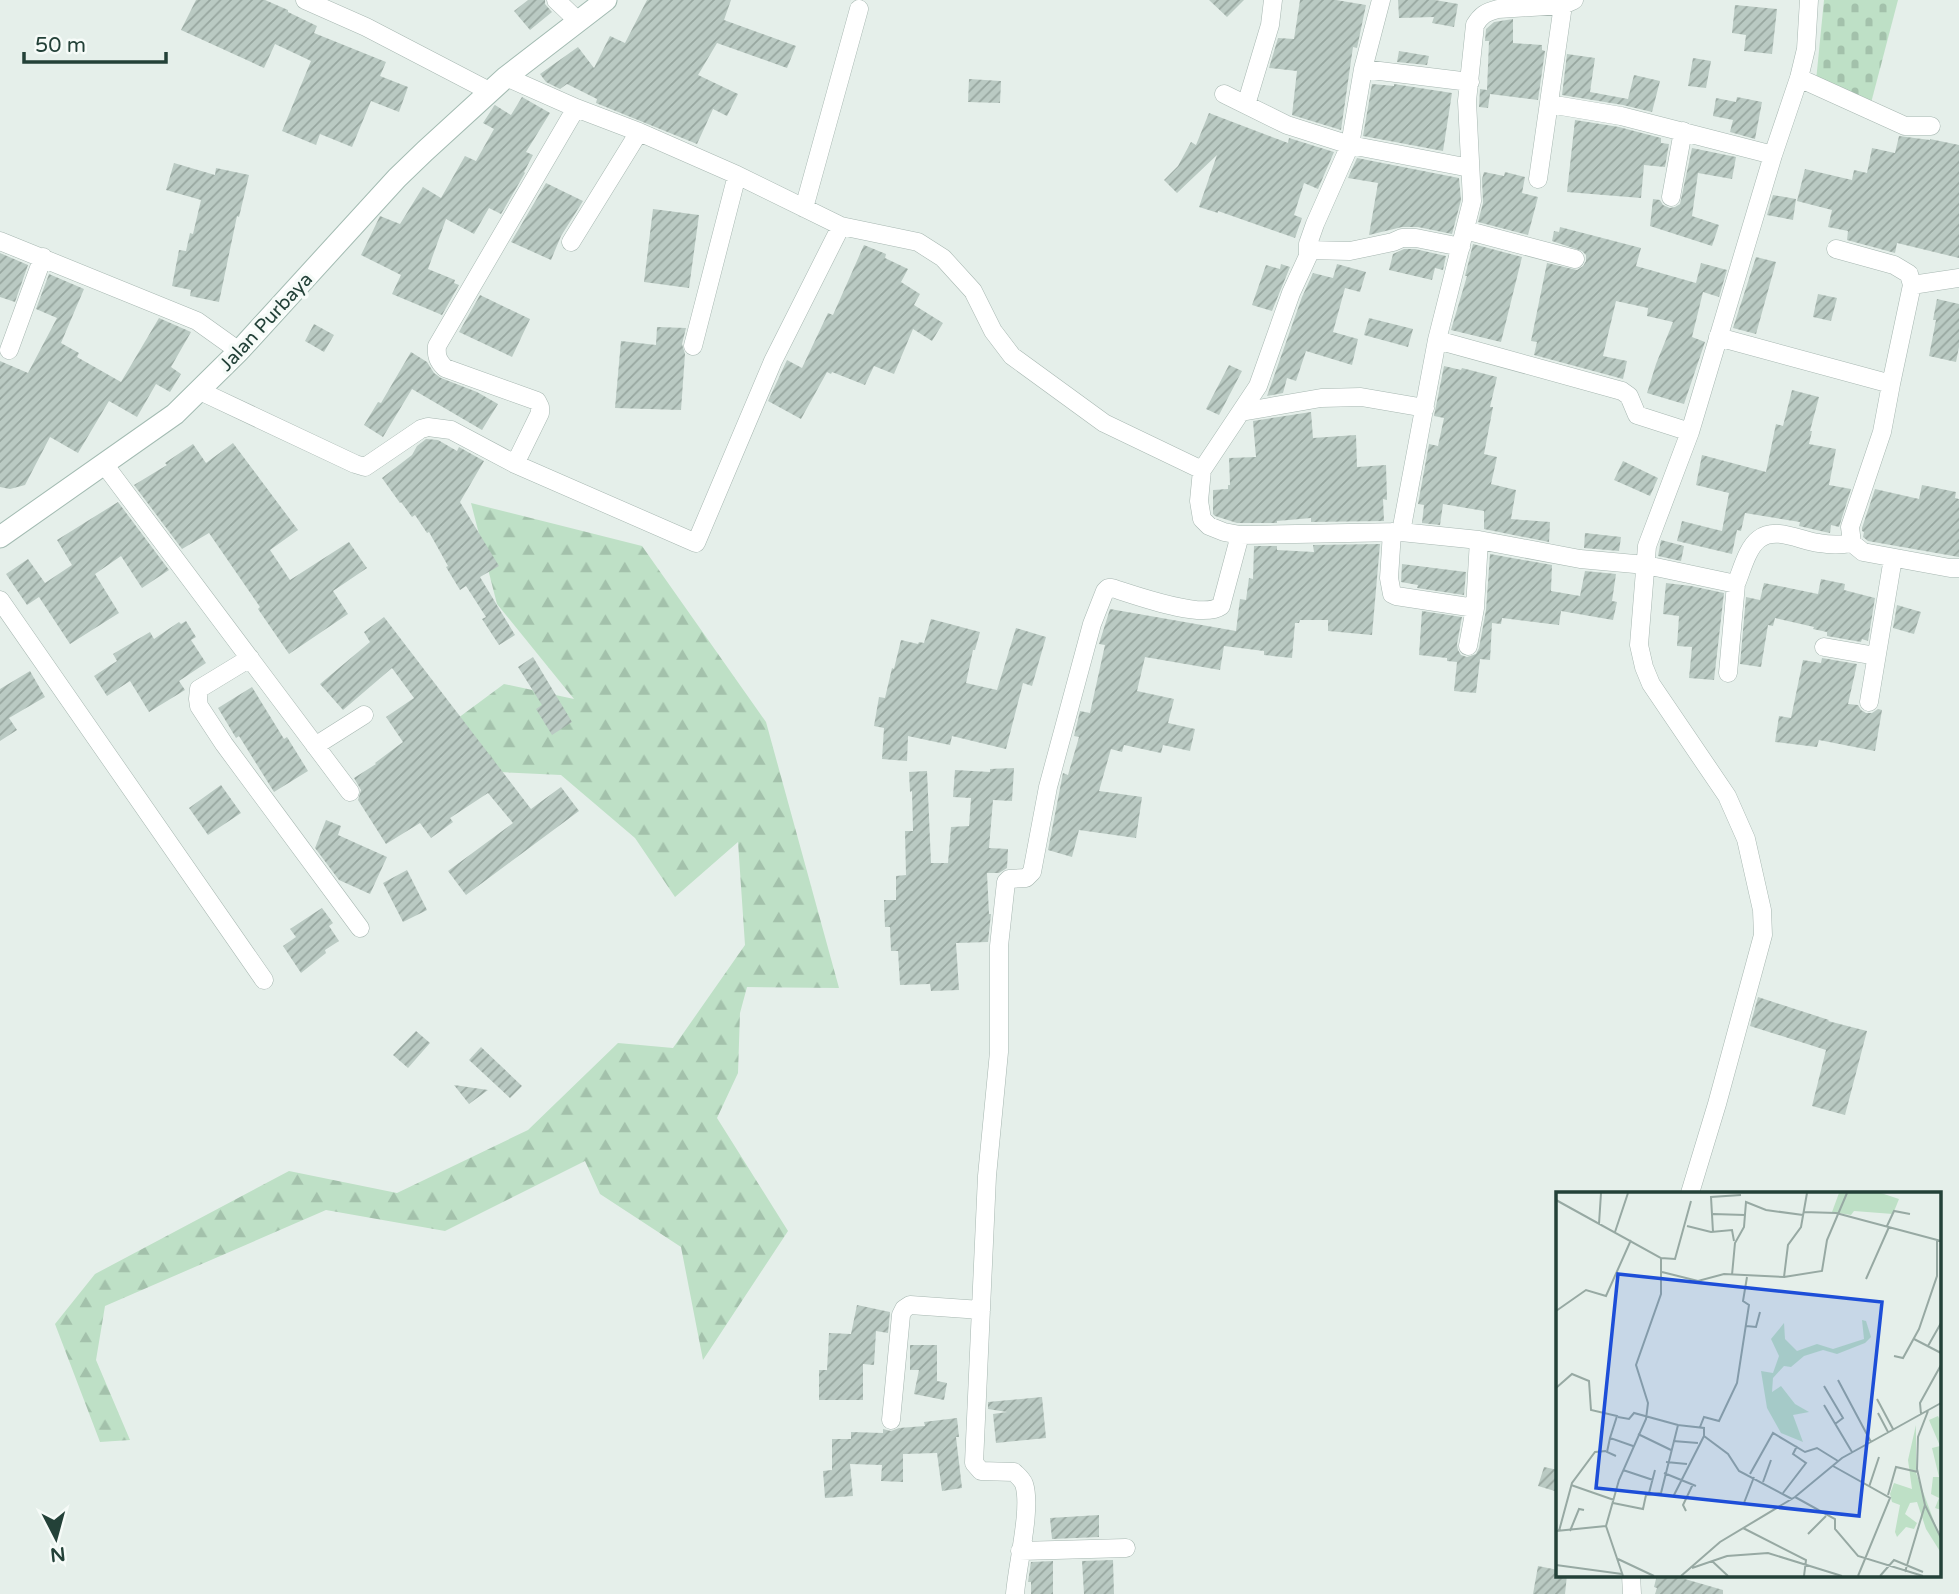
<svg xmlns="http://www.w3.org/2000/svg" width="1959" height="1594" viewBox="0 0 1959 1594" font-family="'Varela Round',sans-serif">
  <defs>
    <pattern id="forest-firs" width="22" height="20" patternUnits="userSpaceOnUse" patternTransform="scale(1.75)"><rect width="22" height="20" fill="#bee0c6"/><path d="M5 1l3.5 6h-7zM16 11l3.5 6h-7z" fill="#a3c1ab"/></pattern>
    <pattern id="cemetery-stones" width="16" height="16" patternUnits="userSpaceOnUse" patternTransform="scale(1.75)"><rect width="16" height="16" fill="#bee0c6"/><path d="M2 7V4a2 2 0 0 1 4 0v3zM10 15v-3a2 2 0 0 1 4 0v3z" fill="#a3c1ab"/></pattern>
    <pattern id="building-hatch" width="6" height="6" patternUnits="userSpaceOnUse" patternTransform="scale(1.75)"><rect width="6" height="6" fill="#bacac3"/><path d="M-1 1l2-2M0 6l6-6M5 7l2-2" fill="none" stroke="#97a69f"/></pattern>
  </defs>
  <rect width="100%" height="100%" fill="#e5efea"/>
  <path fill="url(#forest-firs)" d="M471,503l171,43 124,176 73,266 -92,-1 -7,26 -2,60 -21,45 71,113 -85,129 -22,-113 -81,-53 -15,-33 -140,70 -119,-21 -221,96 -9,54 34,80 -30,2 -45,-118 40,-50 194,-103 108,22 131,-63 90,-87 55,5 72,-103 -7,-103 -63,55 -40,-59 -74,-63 -61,-3 -50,-48 54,-40 70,15 -77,-95z"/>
  <path fill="url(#cemetery-stones)" d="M1824,0h74l-27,103 -55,-22z"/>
  <path fill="url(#building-hatch)" d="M196,0h69l23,10v2l29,14 -3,7 72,29 -6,14 28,11 -9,25 -28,-11 -19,46 -32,-13 -4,11 -34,-14 29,-70 -36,-17 -11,24 -83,-38z
    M528,0h17v4l7,8 -22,18 -16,-19z
    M647,0h84l-7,20 72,26 -9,22 -70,-25 -19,32 40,19 -11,22 -14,-7 -16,35 -101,-41 1,-4 -30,-15 -7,5 -14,-7 -6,-8 38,-27 16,21 16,-32 15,7z
    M1209,0h35l-17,17z
    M1300,0h36l30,5 -9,43 -4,-1 -12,83 -49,-15 5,-44 -28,-3 9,-30 16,1z
    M1398,0h37l23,4 -4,23 -22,-4 2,-6 -35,1z
    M1735,5l42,4 -5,45 -28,-3 2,-16 -14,-2z
    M1513,19v24l29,2v5l3,1 -7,49 -48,-6 -2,14 -9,-1 1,-18 7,1 2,-49h-4l1,-12 8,-7z
    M1399,51l30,5 -2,9 -30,-3z
    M1567,54l28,4 -5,34 38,7 6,-24 26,6 -8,31 -29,-7 -61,-10z
    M1693,58l18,3 -5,27 -18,-2z
    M969,79l32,2 -1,22 -32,-1z
    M1372,84l22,2v-2l58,9 -9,58 -80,-15z
    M522,97l28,16 -24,39 7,3 -9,17 1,1 -24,41 -12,-6 -15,26 -28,-15 -18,50 27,11 -1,3 5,2 -17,30 -50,-21 9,-19 -40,-20 19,-39 20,8 23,-37 18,11 24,-42 11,5 18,-32 -11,-6 11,-17 1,-1 16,10z
    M1737,97l25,5 -7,37 -25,-7 3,-12 -20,-4 3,-18 20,4z
    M1209,113l79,30 1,-5 45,14 -16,37 -14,-6 -10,32 8,3 -7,20 -77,-27v2l-19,-6 18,-52 -40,38 -13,-13 14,-14 13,-24 5,3z
    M1575,120l44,7 42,11v5l8,1 -4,23 -21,-2 -3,33 -74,-6z
    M1899,136l31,4v-1l29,6v113l-62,-15 -2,10 -48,-13 1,-9 -20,-4 4,-17 -35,-9 8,-32 47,11 2,-10 13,3 5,-25 23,5z
    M1692,148l44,9 -4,22 -34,-6 -6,43 27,9 -7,21 -62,-20 3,-27 7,1 3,5 7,3 5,-1 5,-3z
    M1357,158l102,20 2,22 -9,34 -34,-7h-16l-33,8 9,-52 -30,-5z
    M174,163l41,12 1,-7 33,7 -10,42 -2,-1 -18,86 -29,-6 1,-6 -19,-4 7,-36 7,1 4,-18 3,1 8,-34 -35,-10z
    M1484,172l20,4 1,-4 20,5 -3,16 16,4 -10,38 -50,-13 5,-19 -1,-24z
    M546,183l37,18 -22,35 -10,24 -40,-18z
    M1773,195l23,4 -3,21 -26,-5z
    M653,209l46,6 -10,73 -45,-6z
    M1560,227l81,21 -5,18 60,17 5,-20 26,7 -8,27 -16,-5 -11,45 13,5 -21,62 -37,-11 9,-29 17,-42 -26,-6 1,-8 -32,-7 -13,55 24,5 -4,18 -89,-24 3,-13 -6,-1 16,-78 30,7 6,-4 3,-5v-6l-4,-4 -30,-10 2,-10 5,1z
    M1473,244l49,13 -21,85 -50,-12 16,-54h-2z
    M864,245l22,9 -1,4 23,11 -7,13 19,12 -6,11 29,18 -11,18 -19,-12 -19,45 -20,-8 -9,19 -33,-13 -1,2 -4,-2 -26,47 -33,-18 19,-41 15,8 26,-55 5,2z
    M1404,249h11l31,7 -3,14 -8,-2 -3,12 -43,-10 4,-16z
    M0,253l28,12 -13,37 -15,-5z
    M1756,257l20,5 -20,72 -23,-6z
    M1281,264l9,3 -18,44 -20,-6 14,-40 14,4z
    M1337,264l29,8 -6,20 -15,-4 -12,44 25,7 -6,26 -46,-14 -10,30 -9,-3 -4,15 -16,3 35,-99 11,-24 20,5z
    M49,274l35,15 -23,54 18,10 -2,4 44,25 38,-64 32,14 -20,35 10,7 -11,18 -14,-8 -19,33 -28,-16 -31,52 -28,-16 -25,48 -15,4 -10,-2v-126l28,12 29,-55 -21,-9z
    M1818,294l19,4 -6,23 -18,-4z
    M480,295l50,24 -18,38 -53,-25z
    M1937,299l22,5v43l-3,15 -27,-6 7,-36h-3z
    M1369,318l44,11 -5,18 -44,-12z
    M314,324l20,11 -10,17 -19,-11z
    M657,327l29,1 -4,16 3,10 -4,56 -66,-2 6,-67 35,4z
    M411,352l16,10 7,11 7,5 36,14 21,12 -16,26 -70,-41 -29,48 -19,-12 14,-23 3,1z
    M1229,365l13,6 -23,44 -13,-6z
    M1444,366l17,4 1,-2 35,9 -7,30h3l-9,47 13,3 -6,27 25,6 -5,29 39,3 -1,20 -65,-13v-18l-41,-7 -3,21 -18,-2 2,-18 -6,-1 11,-60 9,2 6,-28 -10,-2z
    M1792,390l27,7 -9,34h2l-3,13 27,5 -7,36 22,4 -12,38 -8,-2 -1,8 -5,-1 -26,-6 1,-4 -55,-9 -4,18 -4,-1 -5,24 -55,-13 5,-20 40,10 7,-38 -33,-8 6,-30 64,17 10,-48 7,2z
    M1311,412l2,26 43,-3 1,32 29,-2 1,35 -4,-1 1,22 -73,1v-4l-34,3v2h-40l-22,-7 -2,-2v-24l15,-1v-4h2l-1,-27 27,-1 -3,-36z
    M426,439l12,1 19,11 2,-4 25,14 -24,41 39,64 -19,11 35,58 -16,10 -17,-26 4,-2 -20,-31 -6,4 -14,-23 2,-1 -19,-34 -2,1 -12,-18 -3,2 -11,-15 -1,1 -18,-25 30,-23 5,-9z
    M233,443l65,87 -28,20 20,30 59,-38 18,26 -34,23 15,23 -59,40 -31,-45 2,-2 -51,-74 -27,16 -48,-64 33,-20 -2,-2 28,-19 13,19z
    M1623,461l35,17 -8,18 -36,-16z
    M1922,485l34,7 -1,6 4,1v58l-91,-16 -5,-4 1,-5 -2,-1v-3l13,-39 44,10z
    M118,502l51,68 -27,18 -21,-32 -26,18 24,39 -49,31 -31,-47 -12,8 -21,-31 22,-15 17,24 27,-18 -15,-25z
    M1585,533l36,4 -2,14 -35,-3z
    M1661,540l23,6 -3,15 -23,-5z
    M1380,544l-8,91 -44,-4v-11h-28l-1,3h-4l-3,35 -28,-3v-4l-40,-5 -4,24 -75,-13 -8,34 37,8 -6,24 27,6 -5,22 -27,-6 -2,8 -37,-8 -2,7 -11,-3 -12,42 43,6 -6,41 -57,-8 -7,27 -24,-7 15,-77 5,2 11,-38 -5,-1 6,-25 10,2 15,-68 -6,-1 11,-35 126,22 4,-32 6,1 3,-22 4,1 1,-33h23v4l37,2 -1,-7z
    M1490,554l62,11 -1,26 29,5 5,-25 31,3 -4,27 5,1 -4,18 -52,-9 -2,14 -57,-7 -1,6 -9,-1 -2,37 -10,-1 -4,34 -22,-2 3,-29 -10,-1v-3l-28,-3 3,-44 40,6 -5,27 1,6 3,5 6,2 9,-3 3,-6 7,-38z
    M1402,564l64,8 -2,23 -47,-7 1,-3 -17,-3z
    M1821,579l24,5 -1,6 31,8 -7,43 -6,-2 -1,3 -34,-6v-4l-14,-3 1,-2 -39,-9 -2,8 -5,-1 -7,42 -21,-3 6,-67 14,3 4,-17 54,11z
    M1666,583l25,3 33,7 -10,87 -25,-2 3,-31 -15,-1 2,-30 -16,-2z
    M1897,605l24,7 -7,22 -21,-6z
    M384,617l147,192 30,-22 18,24 -113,84 -18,-24 65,-48 -25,-30 -38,25 3,4 -22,16 -11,-15 -34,21 -28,-44 3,-10 -7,-12 22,-14 -1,-1 28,-21 -17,-25 28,-19 -22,-30 -49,42 -23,-26 50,-42 -6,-10z
    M931,619l49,13 -5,18h-2l-7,33 31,7 19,-62 30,9 -14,49 -9,-3 -17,66 -54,-13 -2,9 -42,-9 -1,25 -25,-2 2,-31 -10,-2 5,-29 6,1 7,-30 2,1 7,-29 17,4 1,-2 5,1z
    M186,621l10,16 -5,3 15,23 -27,18 6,9 -36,22 -19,-31 -23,15 -13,-20 23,-15 -4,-7 37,-22 4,7 25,-17 2,2z
    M533,657l39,65 -20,13 -16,-26 6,-4 -24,-38z
    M1822,658l35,6 -9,40 10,1 3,5 5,3h6l6,-4 4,1 -7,41 -56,-11 -2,7 -42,-5 4,-26 12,2 12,-58 18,3z
    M30,671l15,26 -36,21 8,12 -17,11v-52z
    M252,687l32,52 3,-2 21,34 -34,21 -35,-56 -3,2 -18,-30z
    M1014,768l-2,33 -19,-1 -4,48 19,1 -1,19 -8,5h-12l2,41h2l-3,28 -32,1 3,47 -28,1 -1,-7 -30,1 -2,-34h-7l-1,-24h-5l-1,-27h12v-24l10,-1 -1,-44h8l-1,-40 -2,1 -1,-20 18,-1 4,92h17l3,-36 18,-1 2,-28 -18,-1 2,-27 35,2v-3z
    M221,785l20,28 -33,22 -19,-27z
    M326,820l15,6 -3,9 49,22 -17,37 -31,-14 -24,-32z
    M407,870l20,40 -24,12 -20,-39z
    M322,908l11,15 -4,3 10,15 -14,9 1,3 -25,20 -18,-27 13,-9 -6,-8z
    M1758,997l71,23 -1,1 39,10 -22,84 -33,-9 14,-56 -76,-24z
    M416,1031l14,12 -22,25 -15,-13z
    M481,1047l41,39 -12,12 -41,-38z
    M454,1085l34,5 -19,14z
    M857,1305l33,7 -2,21 -12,-2 -2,34 -11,-1v36h-44v-30h8l2,-37 22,1z
    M910,1345h27v36l10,2 -3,17 -30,-6 5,-24h-9z
    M1042,1397l4,41 -50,5 -3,-29 14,-2 -19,-3v-7z
    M957,1418l2,19h-3l6,51 -20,3 -5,-38 -34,1v28l-22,-1 1,-16 -32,-1 3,32 -28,2 -2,-27 9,-1v-31h19v-7l32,1v-4l8,2 8,-3 26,-2 -1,-4z
    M1544,1467l14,3v22l-20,-6z
    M1099,1515v22l-47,2 -2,-21z
    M1113,1560l1,34h-30l-2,-33z
    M1053,1561v33h-22v-12h-3l3,-20z
    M1538,1566l20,4v5h9l-2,19h-32z
    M1657,1575h14l52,15v4h-68l2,-6 -3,-1z"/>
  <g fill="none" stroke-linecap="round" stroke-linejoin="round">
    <g stroke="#a7b7b1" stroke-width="19">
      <path id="street" d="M305,0l61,27 123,64
        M556,0l22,21
        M1381,0l-18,69 -13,76 -35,79 -7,20v12l-17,37 -33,93 -56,84 -3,31 3,18 7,7 15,6 16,3 161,-3 36,-192 35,-139 -5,-100 8,-76c6,-10 11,-13 23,-16l65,-4 11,-5
        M1363,69l107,13
        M506,77l70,31 63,24 98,43 104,51 77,16 25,16 30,33 20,40 19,25 92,67 98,47
        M1799,78l106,48h26
        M1224,94l63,31 63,20 120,23
        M1549,104l72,12 152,39
        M1246,105l24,-80 3,-25
        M1538,179l25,-174
        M1671,197l12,-66
        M804,208l55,-199
        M1465,230l110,29
        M0,241l197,80 42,30
        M571,242l68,-110
        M1836,249l58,16 15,9 3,11 -21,99
        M1308,250l42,1 43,-9 9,-4h14l45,9
        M1912,285l47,-7
        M1718,337l173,47 -9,48 -32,95 2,16 11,9 87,16h9
        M1437,340l185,51 7,5 8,19 53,17
        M693,346l44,-171
        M9,350l34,-93
        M200,391l155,73 10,3 56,-38 7,-2 23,3 64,34 181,79 77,-182 68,-135
        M1241,412l80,-14 40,-1 64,11
        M104,464l246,328
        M515,464l25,-51v-6l-3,-6 -92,-33c-7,-7 -9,-12 -8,-22l139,-238
        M1392,532l-3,46 3,16 4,2 79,12
        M1401,532l78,8 101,19 66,6 90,19c6,-14 11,-36 23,-45 17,-13 42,2 60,4 11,2 22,2 33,0
        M0,600l264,380
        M1468,646l7,-38 4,-68
        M1824,647l52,9
        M250,658l-51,31 -1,10 1,7 25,38 136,184
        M1728,673l8,-89
        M1869,702l24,-144
        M315,746l49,-31
        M1690,1193l27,-89 46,-169 -1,-25 -16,-71 -19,-43 -76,-112 -7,-17 -5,-22 8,-99 43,-114 83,-277 26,-77 7,-29 3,-49
        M891,1420l10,-105 3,-6 6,-4 71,5
        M1020,1551l106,-3
        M1631,1575l1,19
        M1015,1594c2,-28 17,-86 9,-110 -2,-5 -6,-8 -10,-12l-33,-1 -7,-8 13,-287 12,-124v-106l7,-64 3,-3 17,-1 6,-6 16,-85 44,-163 13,-33 3,-3h4c23,7 90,32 109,18l19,-71"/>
    </g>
    <g stroke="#a3bbb2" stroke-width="23">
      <path id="secondary" d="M0,537l175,-123 64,-63 158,-173 28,-27 81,-74 100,-77"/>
    </g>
    <use href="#street" stroke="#fff" stroke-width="18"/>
    <use href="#secondary" stroke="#fff" stroke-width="21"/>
  </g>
  <g text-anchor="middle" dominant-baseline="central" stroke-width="7" stroke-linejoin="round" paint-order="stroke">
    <g font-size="19" fill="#234138" stroke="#f6fbf8">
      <text transform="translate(266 322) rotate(-47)">Jalan Purbaya</text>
    </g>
  </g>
  <g transform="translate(1556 1192)">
    <rect width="385" height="385" fill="#e5efea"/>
    <path d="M283,1h42l18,6 -6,15 -39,-3 -3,4 -19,-3zM306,128l4,1 5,16 -6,6 -28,11 -14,-4 -19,6 -13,11 -7,-1 -11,12 -1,14 9,-6 14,18 14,8 -16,3 10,27 -22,-9 -14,-25 -6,-37 12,2 6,-17 -8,-17 13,-16 1,16 12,12 20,-7 16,5 31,-10zM382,224l3,6v88l-6,-2 4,-10 -8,-4 2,-17h6l-7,-29 8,-2 -11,-26zM360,233v48l25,67v13l-15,-24 -9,-27 -7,1 -5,11 12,9 -3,6 -8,-2 -9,10 -2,-5 5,-27 -8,-3 -2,-8 4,-11 18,6 -4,-29z" fill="#bee0c6"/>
    <path fill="none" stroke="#97a9a3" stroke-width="2" d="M0,8l105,58v36l-25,71 12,38 -2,16 -27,61 -13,46 17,50M247,20l33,1 105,28M157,22l32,1M43,32l2,-31M131,34l24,6 21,-2 2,11M331,34l7,-15 16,3M59,40l13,-39M157,40l-2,-35 30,-2M105,66l14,1 16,-58M106,80l36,9 26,-7 60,3 4,-32 13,-18 6,-34M176,83l3,-32 9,-16 2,-25 20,8 37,5M228,85l38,-6 5,-31 20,-47M310,87l23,-52M0,119l30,-21 20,6 25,-56M190,134l10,1 4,-15M358,147l27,14M372,154l13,-23M338,164l9,2 16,-29 18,-53v-37M282,188l33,62M268,194l19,32 -8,6M0,196l16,-14 17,7 2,29 26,6 -7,22 23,8M321,207l16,30M268,213l28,47M372,219l-10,26 -1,32 8,36 16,33M322,221l10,19M365,222l-1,-11 21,-38M62,225l11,2 5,-6 44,12M144,235l4,-10 15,4 18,-38 12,-78 -6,-4 4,-24M82,242l33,16M54,246l-3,14 9,4M117,249l25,2M110,270l21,2M277,274l57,32 -32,78M67,278l30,10M108,281l32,13M194,282l23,-41 32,19 12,-4 21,13M207,290l8,-22M15,293l43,15M313,295l10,-30M93,301l6,-23M227,301l23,-30 -13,-9 4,-8M332,303l8,-28 22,5M117,305l31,-61M239,305l40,22v10l23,27 65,20M57,311l30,6 3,-14 15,-2 17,-68 26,3v8l24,18 11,17 53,28M188,311l10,-26M130,319l-3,-6 10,-21M187,336l63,32 -2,16M0,339l50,-5M3,339l13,-48 23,-31 11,-1M14,339l9,-22 5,1M252,342l18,-18M62,367l36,17M156,369l16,15M0,373l66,9M136,376l35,-12 41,-3 74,23M349,380l20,-67M125,384l39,-34 75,-45 47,-39 99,-55M324,384l14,-16 29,12"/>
    <path fill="#1d4ed8" fill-opacity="0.15" stroke="#1d4ed8" stroke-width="3.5" d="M62,82l264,28 -23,214 -263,-28z"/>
    <rect width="385" height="385" fill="none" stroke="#234138" stroke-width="3.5"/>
  </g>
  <g transform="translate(56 1538) rotate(174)" stroke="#f6fbf8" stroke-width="5" paint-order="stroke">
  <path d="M0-5L12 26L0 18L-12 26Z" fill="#234138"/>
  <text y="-10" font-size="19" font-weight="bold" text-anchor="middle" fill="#234138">N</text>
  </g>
  <path d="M24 52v10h142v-10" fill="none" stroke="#234138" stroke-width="3.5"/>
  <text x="35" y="52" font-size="21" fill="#234138" stroke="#f6fbf8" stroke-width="5" paint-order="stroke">50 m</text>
</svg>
